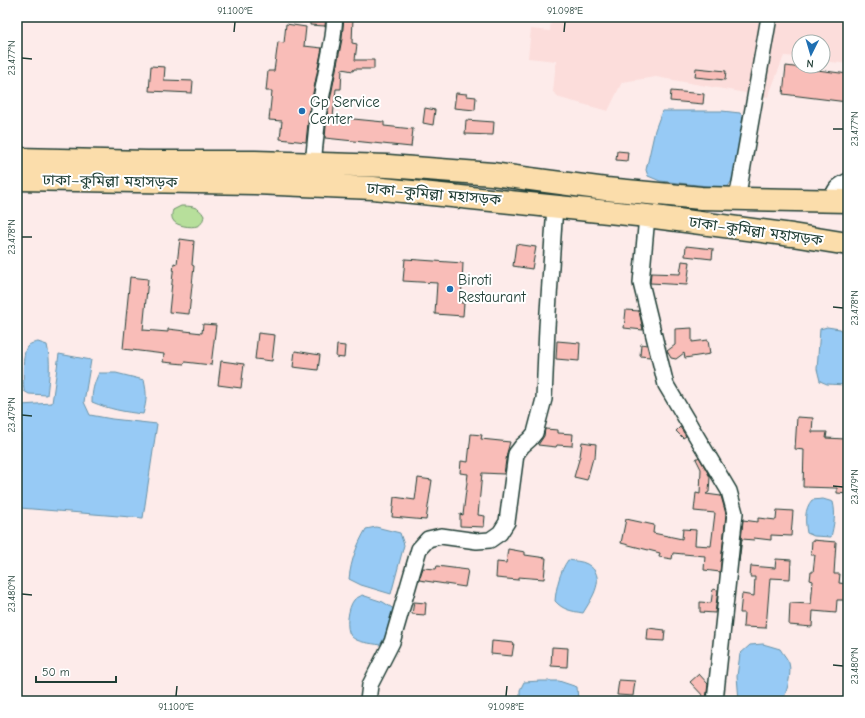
<svg xmlns="http://www.w3.org/2000/svg" width="865" height="718" viewBox="0 0 865 718" font-family="'Comic Neue','Noto Sans Bengali',sans-serif">
  <rect width="100%" height="100%" fill="#fdebea"/>
  <filter id="ink" filterUnits="userSpaceOnUse"><feTurbulence type="fractalNoise" baseFrequency=".025" numOctaves="2"/><feDisplacementMap in="SourceGraphic" scale="8" xChannelSelector="R" yChannelSelector="G"/><feConvolveMatrix kernelMatrix="1 2 1 2 8 2 1 2 1" color-interpolation-filters="sRGB"/></filter>
  <g filter="url(#ink)">
    <path fill="#fcdddb" d="M551,17h297v47l-25,-3v-19h-24v15l-15,-1 -16,41 -112,-20 -34,5 -14,29 -48,-13 -7,-6 3,-31 -28,-3 3,-29 19,2z"/>
    <path fill="#b7df9b" stroke="#6b8e68" d="M181,206c9,0 18,0 23,10 -1,4 -2,9 -7,10 -5,2 -22,0 -24,-6 -2,-3 -1,-7 0,-10z"/>
    <path fill="#97caf5" stroke="#6792a8" d="M662,111h60l18,2 5,7c-3,20 -5,52 -18,68l-67,-7 -12,-5 -2,-6 9,-40z
      M827,327l13,2 8,5v46l-2,5 -19,-1 -7,-3 -3,-12 3,-40z
      M38,342l9,3c4,16 2,34 0,50l-18,-1 -5,-3c-1,-8 -2,-38 3,-44 3,-4 7,-4 11,-5z
      M59,354l32,6 -7,42 6,13 22,4 45,5 -14,94 -123,-10 1,-103 31,-2z
      M99,373h17l28,7c3,14 3,20 -1,34 -19,-2 -34,-5 -51,-12 0,-11 2,-19 7,-29z
      M823,499l10,3c3,12 1,23 -2,35l-17,-1 -7,-3c-2,-11 -3,-24 5,-33z
      M376,527l24,6 4,12 -13,49 -30,-9 -12,-6c2,-19 8,-34 17,-50z
      M568,560c6,1 14,1 19,4 21,12 5,34 -4,49 -12,-2 -20,-3 -28,-12 1,-13 5,-30 13,-41z
      M362,595l21,7 11,7 -2,16 -12,20c-9,-2 -23,-2 -29,-9 -6,-7 -3,-29 3,-36 1,-2 6,-3 8,-5z
      M763,644l17,5c3,5 7,9 9,14 3,10 -2,30 -7,38h-43l-2,-25 3,-22 10,-9z
      M540,681h19l18,6 1,14h-58v-11l4,-8z"/>
    <path fill="#f9bdb8" stroke="#1f3d34" d="M310,17h16l-1,9 -15,-1z
      M344,17h9l-1,26 5,1 -2,16h19v9h-20l-1,2 -11,-2 -1,20h-5l-3,28 51,5v4l29,3 -2,18 -86,-9 2,-22 15,-77z
      M286,24l20,3 -2,19 18,2 -13,65 -3,29 -26,-3 2,-18 -13,-1 3,-29h-6l2,-20h6l4,-29 6,1z
      M151,66l14,1 -1,13 29,1 -1,12 -43,-2z
      M786,66l62,8 -1,28 -64,-8z
      M696,68l30,3 -1,9 -30,-3z
      M671,91l33,3 -1,10 -33,-3z
      M456,93l11,1v2l9,1 -1,13 -21,-2z
      M425,108l10,2 -2,15 -10,-2z
      M466,120l28,2 -1,13 -28,-1z
      M617,151l11,1 -1,9 -11,-1z
      M180,239l14,2 -2,24 2,1 -5,48 -20,-2 5,-49 3,1z
      M516,244l20,3 -4,22 -19,-3z
      M686,246l27,3 -1,10 -27,-3z
      M405,259l58,4 -2,40h3l-1,13 -28,-2 2,-31 -34,-2z
      M682,261l8,1 -3,23 -37,-2 1,-10 29,1z
      M130,277l18,2 -5,51 25,2v-3l34,4 1,-9 13,1 -5,40 -26,-3 -1,2 -21,-2 1,-8 -41,-5z
      M626,310l13,1 4,19 -19,-2z
      M692,328v14l16,-2 2,14 -25,4 -1,-5 -8,6 -5,-1 -4,-7 8,-6v-16z
      M258,333l17,2 -3,26 -17,-2z
      M557,341l23,2 -1,18 -23,-2z
      M641,344l6,1 3,12 -10,-1z
      M337,345l8,1 -1,12 -8,-1z
      M295,351l25,4 -2,15 -25,-3z
      M221,361l23,3 -3,24 -23,-3z
      M797,417l16,1 -1,14h15l-1,6 19,1v2h3v53l-11,-1v-5l-34,-1 1,-37 -9,-1z
      M680,427l6,9 -3,2 -7,-7z
      M545,429l13,1v3l15,1 -1,12 -15,-1 -1,2 -18,-2 6,-9z
      M471,434l11,1 -1,4 29,3 -3,11 -3,21 -22,-1 -4,42 7,1 -1,11 -24,-1v-12l3,1 5,-41 -8,-1 1,-12 7,1z
      M582,442l14,2 -1,14h-2l-6,22 -13,-3 6,-21z
      M699,457l11,20 -1,15 -3,2 15,2 5,18 -6,58 -16,-2 1,-14 -32,-3 -1,6 -13,-2 1,-4 -39,-10 5,-24 28,6 -1,8 29,6 1,-10 13,1 -1,15 16,1 4,-33 -21,-2 2,-18 4,1 1,-25 -5,-10z
      M418,478l14,2 -6,40 -34,-3 2,-20 21,3z
      M777,510l16,1 -2,25 -20,-1v5l-17,-2v2l-12,-1 -3,23 4,-42 15,2v-4l18,2z
      M812,540l24,2 -2,32h6l-1,9 9,1v16h-11l-1,13 -23,-2 -1,16 -23,-2 1,-22 21,1 2,-23 -3,-1 1,-8h2l2,-17h-4z
      M508,549l17,3v3l21,3 -2,21 -26,-2v3l-22,-2 1,-16 9,1z
      M776,559l15,1 -1,19 -20,-1 -4,50 -23,-1 1,-14h-4l2,-19 12,2 1,-19h-5l1,-11 24,2z
      M437,566l31,4 -3,17 -46,-7 4,-12 13,1z
      M713,589l5,1 -3,23 -15,-1v-10l11,1z
      M414,602l12,1 -1,12 -13,-1z
      M648,628l17,2 -1,11 -17,-1z
      M492,641l22,2 -2,13 -21,-2z
      M552,647l16,1 -1,19 -16,-1z
      M699,674l9,10 -2,15 -16,-17z
      M619,680l16,1 -2,15 -16,-1z"/>
    <g fill="none" stroke-linecap="round" stroke-linejoin="round">
      <g stroke="#1f3d34" stroke-width="18">
        <path id="minor" d="M313,164l5,-49 15,-78 2,-20
          M737,200l32,-183
          M831,201c4,-12 5,-14 17,-20
          M647,216l-6,67 25,102 63,106 6,22 -20,188
          M368,701l2,-16 22,-43 27,-93 9,-10 13,-3 36,5 13,-1 10,-7 7,-11 9,-68 6,-8 8,-7 5,-6 9,-34 3,-72 8,-121"/>
      </g>
      <g stroke="#1f3d34" stroke-width="25">
        <path id="highway" d="M17,159l130,3h108l133,4 104,8 114,15 95,9 147,3
          M17,179l238,4 118,5 274,28 145,19 56,9"/>
      </g>
      <use href="#minor" stroke="#fff" stroke-width="15"/>
      <use href="#highway" stroke="#fbddab" stroke-width="22"/>
    </g>
  </g>
  <path fill="none" stroke="#1f3d34" stroke-width="1.5" d="M234,32l1,-10M564,32l1,-10M22,58l10,1M833,129h10M22,237h10M833,307l10,1M22,415l10,1M833,486l10,1M22,594l10,1M833,665l10,1M176,696l1,-10M506,696l1,-10"/>
  <g fill="#1f6fb2" stroke="#fff" stroke-width="1.5">
    <circle cx="302" cy="111" r="4"/>
    <circle cx="450" cy="289" r="4"/>
  </g>
  <g text-anchor="middle" dominant-baseline="central" stroke-width="4" stroke-linejoin="round" paint-order="stroke">
    <g font-size="15" fill="#1f3d34" stroke="#fff" text-anchor="start">
      <text x="310" y="102">Gp Service<tspan x="310" dy="17">Center</tspan></text>
      <text x="458" y="280">Biroti<tspan x="458" dy="17">Restaurant</tspan></text>
    </g>
    <g font-size="15" fill="#1f3d34" stroke="#fff">
      <text transform="translate(110 181) rotate(1)">ঢাকা–কুমিল্লা মহাসড়ক</text>
      <text transform="translate(434 194) rotate(5)">ঢাকা–কুমিল্লা মহাসড়ক</text>
      <text transform="translate(756 231) rotate(8)">ঢাকা–কুমিল্লা মহাসড়ক</text>
    </g>
  </g>
  <rect width="865" height="718" fill="none" stroke="#fff" stroke-width="44"/>
  <g transform="translate(811 54) rotate(185)"><circle r="19" fill="#ffffff" stroke="#a5b1ae"/>
  <path d="M0-3L7 15L0 10L-7 15Z" fill="#1f6fb2"/>
  <text y="-6" font-size="11" font-weight="bold" text-anchor="middle" fill="#1f3d34">N</text>
  </g>
  <path d="M36 676v6h80v-6" fill="none" stroke="#1f3d34" stroke-width="2"/>
  <text x="42" y="676" font-size="12" fill="#1f3d34" stroke="#ffffff" stroke-width="3" paint-order="stroke">50 m</text>
  <rect x="22" y="22" width="821" height="674" fill="none" stroke="#1f3d34" stroke-width="1.5"/>
  <g font-size="10" text-anchor="middle" fill="#1f3d34">
    <text x="235" y="14">91.100°E</text>
    <text x="565" y="14">91.098°E</text>
    <text transform="translate(11 58) rotate(-90)" y="4">23.477°N</text>
    <text transform="translate(854 129) rotate(-90)" y="4">23.477°N</text>
    <text transform="translate(11 237) rotate(-90)" y="4">23.478°N</text>
    <text transform="translate(854 308) rotate(-90)" y="4">23.478°N</text>
    <text transform="translate(11 415) rotate(-90)" y="4">23.479°N</text>
    <text transform="translate(854 487) rotate(-90)" y="4">23.479°N</text>
    <text transform="translate(11 594) rotate(-90)" y="4">23.480°N</text>
    <text transform="translate(854 666) rotate(-90)" y="4">23.480°N</text>
    <text x="176" y="710">91.100°E</text>
    <text x="506" y="710">91.098°E</text>
  </g>
</svg>
